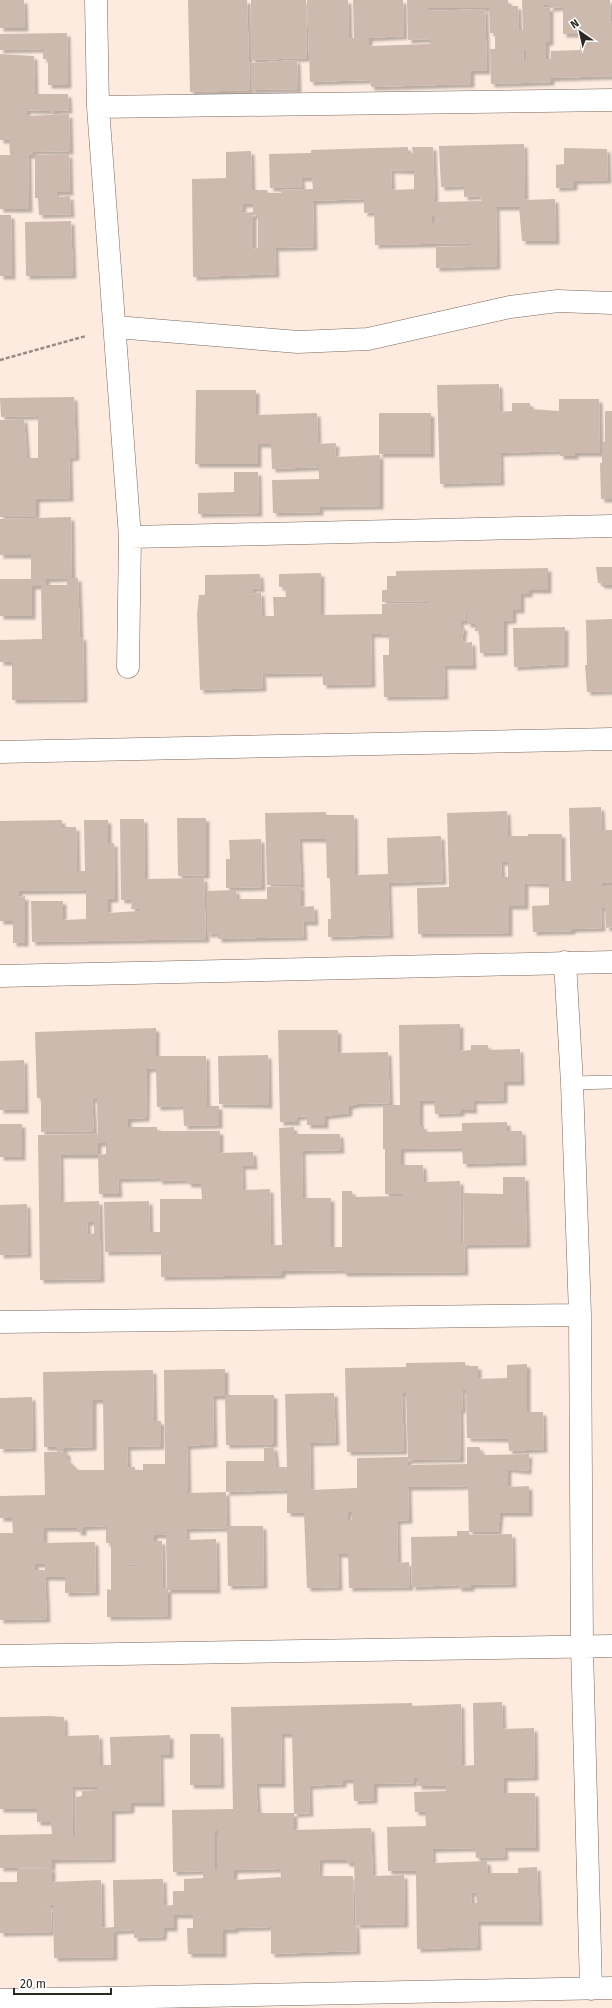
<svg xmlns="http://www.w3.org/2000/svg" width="612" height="2008" viewBox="0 0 612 2008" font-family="'Fira Sans',sans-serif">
  <defs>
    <filter id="shadow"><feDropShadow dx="3.5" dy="3.5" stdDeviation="1" flood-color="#0004"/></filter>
  </defs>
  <rect width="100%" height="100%" fill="#fdebdf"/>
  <path fill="#ccbaae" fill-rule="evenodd" filter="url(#shadow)" d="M0,0h24l1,28h-25z
    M188,0h59l3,90 -60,2z
    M251,0h55l1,58 -56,2z
    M307,0h41l1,38h5l-1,-38h50l1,36 -35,2v8l61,-2v-5l-22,1 -1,-40h101v6h10l1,24h4l-1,-30h88l1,21h1v55l-61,2v4l-60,2 -1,-35h5v-16h-5l-1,-25h-60v3l56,-2 2,62h-16v13l-100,3 -1,-7 -60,2zM544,4h6v4l13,-1v27h17v16l-29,1v8h-5v-17h4v-35l-6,1zM524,51h2v10h-3z
    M67,33l1,52h-20v-26h-5v-10l-43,1v-16z
    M0,54l34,2 1,38h33l1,16 -14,1v2h-4l-1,-2 -23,-1v6l42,-2 1,37 -37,1v3h-5l1,54h-29v-54h10l-1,-15h-9z
    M297,60l1,29 -47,1v-27z
    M524,144l1,56 30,-1 1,42h-34l-3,-34h-23l1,59 -61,2v-21l34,-1v-3l-95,2 -1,-33 -10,1v-14l-51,2 1,46 -39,1 1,26 -83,3 -1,-98 34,-1v-26l25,-1 1,39h15l1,3h13l-1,-3 33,-1 -1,-11h-11l1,10h-32l-1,-34 42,-1v-3l97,-3v6h5l-1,-6h21l2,55 46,-1 -1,-5 -16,1v-11l-23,1 -2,-41zM391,170l23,1v18l-22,1zM243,204h10v8l-10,1zM253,215h5v33l-5,1zM432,216h3v7h-3z
    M564,148l43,1 1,31 -34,1v6l-18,1v-23l8,-1z
    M69,154l1,38h-14l1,5 13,-1 1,18 -32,1 -1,-17h-3v-43z
    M0,215h11l1,61h-12z
    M71,221l2,54 -47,1 -1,-54z
    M499,384l1,28 12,-1v-8h18v6l29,2v-12h40l1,54h-25v3h-15v-5l-60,2 1,29 -61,2 -3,-99z
    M196,390h60v25l61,-2 1,31 18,-1 -1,14 45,-2v51l-60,1v5l-47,1 -1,-33 47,-1v-12l-47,2 -1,-25h-13v20h-63z
    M74,397l2,60 -7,1 1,40 -34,1v18h-36v-97l24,-1 3,39h11v-42l-37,1 -1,-19z
    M605,411h7v88h-11l-1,-36h2v-21h3z
    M379,413h52v41h-52z
    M234,472h24l1,41 -61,1v-21l36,-1z
    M71,517l1,61h6l2,59h3l1,62 -72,1v-38h-12v-22l42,-1 -1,-53h-9v30h-32v-37h31v-24h-31v-36zM67,578v7h-21v-6z
    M596,567h16v18h-11v-2h-3z
    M548,568v22h-19v4h-8v16h-8v10l-9,1v31l-24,1 -1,-22h-4v-7h-8v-14l-2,1 1,10h-6l1,6h3l-2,16 10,-1 1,24h-29l1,30 -61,1 -1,-42h6v-20l-7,-1h-11l1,50 -49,1 -1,-15v3l-59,1 -1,-4 1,18 -63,2 -3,-76 2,-19h6v-20l55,-1 1,15 -8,-1v6l8,-2 1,24h12l-1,-19h13l-1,-10h-6v-13l42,-1v42l61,-1v-10l46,-1v-2l-46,1v-12h5v-14h9v-5z
    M612,619v72l-25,1 -2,-27h2l-1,-45z
    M565,627v37l-51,3 -1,-39z
    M601,807l1,23h10v53h-10v3h10v41l-6,1 -1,-20h-4l1,20 -30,1v2l-39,1 -1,-26 17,-1v-21l-24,-1v23h-16v27l-91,1 -1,-46 32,-1 -2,-74 60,-2 1,25h20v-2h34v47h9l-2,-73zM501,862h7v15h-6z
    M326,812v3h28l1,60 33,-1 -1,-36 54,-2 2,45 -55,2 2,52 -62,2v-18h3l-1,-41h-3l-1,-39h-27l2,46h-34l-2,-72z
    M177,818h29v57l-28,1z
    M120,819h24l1,60 59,-1 2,61 -174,3 -1,-41h32v19l23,-1v-29l-61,1h-6v6l6,-1v47h-12v-22h-13v-100l62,-1v7h14l1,44h8l-1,-51h24v23h6l1,56h-7v14l32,-2v-2h-9l1,-9h-11z
    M261,839l1,48 -36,1v-29h4l-1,-19z
    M301,886v21l13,-1 1,16h-12l1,15 -86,2v-6l-11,1v-43l29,-1 1,9h30v-12z
    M460,1024v27l11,-1v-5h17v5l32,-1 1,33h-17v18l-31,1 1,9h-13v3l-26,1 -1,-13h-14v25h4v6l38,-1v-8l45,-1v9h15l1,31 -60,2 -1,-16 -61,1v16h22l1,17 36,-1 1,61h3l-1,-49 40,1v-17h22l2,67 -63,1 1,27 -122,1v-3l-61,1v4l-121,2v-26l-56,1 -1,-50 45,-1 1,31h10v-33h42l-1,-15h-13l-1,-4 -28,1v-3l-41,1 1,15h-20l-1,-39h-38l1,47 38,-1 2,78 -61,1 -2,-145 60,-1 -1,-35h-5l2,32 -53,1v-34h-4l-2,-66 121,-4v28h50l1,50h12v19l-35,1 -1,-20 -26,1 -1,-39 -9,1 -1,49 -18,1v8h29v4h63v22l33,-1 1,14h-12l1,24 27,-1 1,56h11l-3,-117 15,-1v7h46l1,16 -39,1 1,47h28v49h11v-56h10l1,6 49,-1v-2h-17v-45h-2v-44h17l-1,-80zM98,1143h8v11l-8,1zM87,1222h7v12h-6z
    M278,1030h60v23l50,-1 2,51 -33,1 -8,2v7l-24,3v9h-18v-9l-11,1 1,5h-17z
    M268,1055l1,50 -50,-1 -1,-48z
    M24,1060l1,50h-25v-49z
    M0,1124h22v33h-22z
    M27,1204l1,50 -28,1v-50z
    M465,1362v4h13v13l29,-1v-13l20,-1v48h16l1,37 -35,2 -1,-12 -41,-1 -1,-48h-4l1,19 -3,1 1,49 -53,1v5l59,-1v-17h12l4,8 46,-1 -1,17 -20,-2v18l21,-1v27h-29l-2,19h-29v3l43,-1 1,50 -42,1v3h-13v-3l-46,2 -1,-50 46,-1v-5h12l-1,-45 -43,1h-17l1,33 -12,1 1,42 11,-1 1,25 -61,1 -1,-34h-10l1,33 -32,1 -3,-75h-17v-23l-61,2v-31h38v-13l10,-1 2,20h11l-2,-73 49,-1 2,49 -26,1 1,47 46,-2v-30l51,-1 -2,-64h-4l2,58 -57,1 -2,-84 61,-1v-4zM352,1511v9h-4v-8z
    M225,1369v27h-12l1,48 -27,2 1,47 38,-1 1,34h36l1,59 -36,1 -1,-58 -41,1 1,11 29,-1 1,51h-49v26l-61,1v-28l4,1v-47h-5v-17l-23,1v5h-6l1,-4h-34v15l51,-1 1,50 -31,1v-16h-20l2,42 -47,1v-87h13l-1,-15h-12v-22l45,-1 -1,-43h23v7l11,11h26l-1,-70h-10v47l-29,1v3l-7,1v-5h-13l-1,-75 110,-2 1,51h7v25l-34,1 1,20h7v3h8v-6h22l-1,-94zM154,1535h12l1,53 -4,1 -1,-48h-8zM35,1564h10v6h-10zM135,1564v2l-8,1v-2z
    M225,1395h49v49l-48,1z
    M32,1397l1,51 -33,1v-51z
    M502,1702l1,27 31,-1 1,49 -31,1v15h31l1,55h-32l1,9 -29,1 -1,-10 -43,1 1,14 54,-2 1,12h30v-5l19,-1 2,55h-62l1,25 -61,2 -1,-78h-28l-1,-44 39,-1 -1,-14h-10l-1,-20 32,-1v-5h-28v-8h-4v5l-40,1v16l-20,1 -1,-21h-10v4l-34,2 1,27 -16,1v16l77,-2 2,48 31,-1 1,49 -49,1 -2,-62h-8v-3h-26l-1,16h34l1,49h2l1,26 -86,3v-27l-36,1v2h-12v24h-35l-1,-26h6v-13h-19v13h-10l-1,9 -29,1v-8l-20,1v26l-60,1 -1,-53h-3v2h-9l10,1 1,24 -52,1v-51h17v-13l35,-1v14l49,-2 1,48 12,-1 -1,-47 50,-1 1,27 9,-1v-14h11v-12l19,-1v-7l-30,1 -1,-62 61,-1 -2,-102 181,-4v3l49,-2 1,62 12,-1 -1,-62zM281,1734h11l2,79h-36l-2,-29h26zM215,1831h3v39h-3zM280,1869l1,8 -47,3v-10zM471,1893h5l1,10h-5z
    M49,1716l15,1 1,19 34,-1 1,30h11l-1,-28 60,-2v20h-10l1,48h-30v7l-19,1v48l-60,1v7l-52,1v-33l52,-1 -1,-12h-14v-13h-37v-92zM72,1787h25v3l-15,1v5l-6,1v38h-3z
    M190,1734h30l1,51h-31z"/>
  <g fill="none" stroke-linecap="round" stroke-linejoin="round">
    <g stroke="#78685d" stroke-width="14">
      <path id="service" d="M572,1083l40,-1"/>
    </g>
    <g stroke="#78685d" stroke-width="23">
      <path id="minor" d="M96,0l2,107 32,430 -2,130
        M98,107l514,-7
        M116,327l182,15 70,-3 142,-32 48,-6 54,2
        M130,537l482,-11
        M0,752l612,-13
        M565,962l7,121 8,232 2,333 9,341
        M0,1322l580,-7
        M0,1656l612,-10
        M0,2000l612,-12"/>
    </g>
    <g stroke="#78685d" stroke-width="23">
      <path id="tertiary" d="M0,976l612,-14"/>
    </g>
    <path stroke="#978b82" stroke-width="2.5" stroke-dasharray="4 2" stroke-linecap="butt" d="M0,360l86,-24"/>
    <use href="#service" stroke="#fff" stroke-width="13"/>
    <use href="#minor" stroke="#fff" stroke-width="22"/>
    <use href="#tertiary" stroke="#fff" stroke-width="22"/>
  </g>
  <g transform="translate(580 32) rotate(326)" stroke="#ffffff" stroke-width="3" paint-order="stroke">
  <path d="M0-3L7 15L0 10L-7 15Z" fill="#2e2823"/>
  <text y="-6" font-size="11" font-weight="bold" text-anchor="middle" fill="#2e2823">N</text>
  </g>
  <path d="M14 1988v6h97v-6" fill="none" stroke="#2e2823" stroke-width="2"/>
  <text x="20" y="1988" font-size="12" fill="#2e2823" stroke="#ffffff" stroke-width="3" paint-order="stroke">20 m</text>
</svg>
